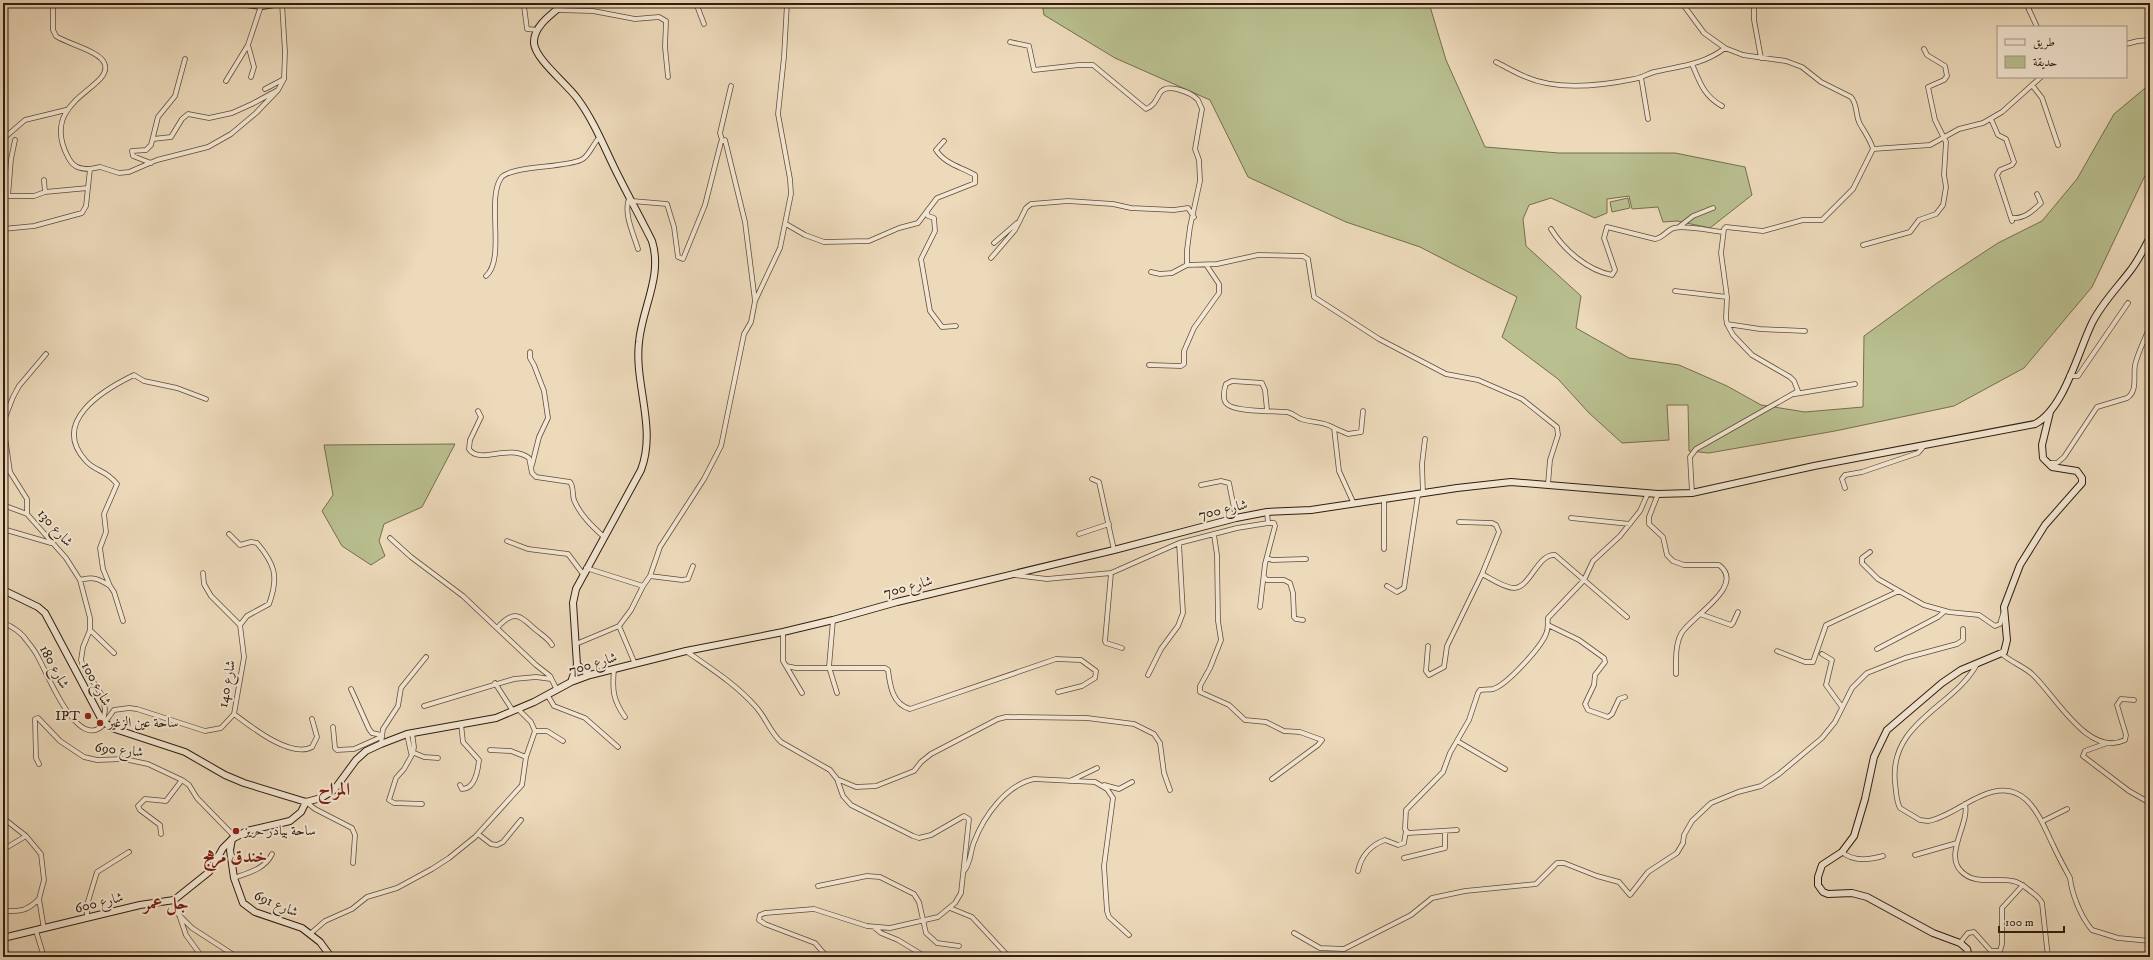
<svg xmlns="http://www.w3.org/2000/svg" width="2153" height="960" viewBox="0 0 2153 960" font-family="'IM FELL DW Pica',Amiri,serif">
  <rect width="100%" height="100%" fill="#eddabb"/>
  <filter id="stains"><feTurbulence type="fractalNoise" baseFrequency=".005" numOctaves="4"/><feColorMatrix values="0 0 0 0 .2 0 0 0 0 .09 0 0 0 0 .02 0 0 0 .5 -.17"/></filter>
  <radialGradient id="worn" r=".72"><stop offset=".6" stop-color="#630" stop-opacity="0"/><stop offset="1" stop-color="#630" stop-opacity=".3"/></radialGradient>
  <path fill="#b9bf8f" stroke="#746e4f" d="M1042,3h387l17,57 39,87 74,6h116l70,14 7,28 -42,33 -33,-7 -14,1 -5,-15 -26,2 -3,-13 -22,3v14l-12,5 -44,-20 -22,7 -6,14 3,27 55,50 -5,32 53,30 50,7 48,21 34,19 44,7 58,-5 1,-71 73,-53 61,-40 44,-22 35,-42 37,-65 36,-30v81l-58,122 -68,81 -70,38 -119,25 -126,22 -20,-2 -1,-46h-21l2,35 -47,3 -33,-30 -31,-34 -56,-42 15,-40 -97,-50 -74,-25 -98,-45 -38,-77 -95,-42 -71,-43z
    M1628,198l2,10 -18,4 -2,-10z
    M455,444l-33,63 -38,17 -5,17 6,15 -14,9 -29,-19 -20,-35 11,-16 -9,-50z"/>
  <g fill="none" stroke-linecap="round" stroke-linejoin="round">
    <g stroke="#5f4c3a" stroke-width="5.5">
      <path id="street" d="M53,3v27l3,6c11,8 46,15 49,29 6,24 -67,35 -37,92 5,10 11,12 22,12
        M696,3l8,21
        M1682,3l22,30 21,15 18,7 43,6 16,6 19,15 30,15c7,8 4,18 9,27 5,9 10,15 13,25l57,-4 29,-16 24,-6 19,-11 39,-35
        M1754,3v17l7,38
        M2026,3l11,24
        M524,6l3,23 11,1
        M556,10l37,1 42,8 24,-2 7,4 -1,26 3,30
        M1010,42l19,4 5,24 45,-5h14l53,44c8,-3 10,-9 14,-16 7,-11 32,0 38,7l4,9 -7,40 4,11 1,21 -10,46 -3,23v15
        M2126,44l12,-3 12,-1
        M248,45l6,22 -3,10
        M1496,62c10,5 20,11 30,15 32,14 74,9 108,2 7,-1 13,-5 20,-7 26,-6 49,-7 71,-24
        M1692,64c8,19 12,32 30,42
        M1641,77l7,42
        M226,81l22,-36 13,-39
        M2032,85l10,13 16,47
        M265,89l19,-10
        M1991,119l7,16 8,4 8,23 -2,3 -12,5 -3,5 15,46
        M3,139l22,-19 41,-10
        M153,139l18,-2 11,-18 6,-5 21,4 23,-5 20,-9 26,-14
        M722,140l-2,-7 11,-47
        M151,163l-18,-7 -1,-5 14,-1 5,-5 7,-28 17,-21 10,-37
        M44,180l1,12
        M3,196h31l11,-4 43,-4
        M8,196l3,-37 4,-19
        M630,197c-8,14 4,38 8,52
        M632,201l35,3 7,23 4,30 5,2 22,-54 16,-63 4,-2 20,82 10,79
        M927,213l1,3 6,2 1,13 -14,28 9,52 12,16 14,-1
        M2012,218c12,1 21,-7 29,-15l-4,-9
        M786,224l19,11 19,7 45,-1 30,-13 19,-5 19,-25 38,-15v-8c-14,-8 -30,-11 -39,-25l8,-9
        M1679,227l14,-11 20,-8
        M3,229l31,-3 48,-13 4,-7 4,-37 10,-2 19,6 10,-1 28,-12 51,-13 23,-13 25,-21 22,-23 6,-11 1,-27 -3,-49
        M1551,229c13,21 36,41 61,46l3,-5 -11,-32 3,-11 48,12c8,-1 12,-9 19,-11 11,-3 37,3 49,4
        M994,243l23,-20
        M1863,245l47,-13 9,-12 17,-6 7,-9 3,-18 -2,-12 2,-33 -11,-22 -7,-33 16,-7 3,-4 -2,-10 -18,-11 -3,-6
        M991,258l24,-28 11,-22 5,-4 37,-3 45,3 18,4 43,2 14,-2 6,9
        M1151,272l9,2 12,-1 15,-8 30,-1 41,-9 45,1 5,3 6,38 65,42 67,35 32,6 44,19 35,28 1,8 -8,25 -2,24
        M486,276c20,-17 0,-76 15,-98 8,-12 62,-10 80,-18 8,-3 12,-17 19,-23
        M1675,291l52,6
        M1727,324l33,5 45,2
        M530,352v6l4,7 10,26 4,27 -9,19 -7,28
        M46,354l-27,32 -6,11 -10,26 7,49 17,27v15l39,44 14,22 10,38v12l-7,17 -2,13 2,6 20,31 2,13 -2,12
        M1149,365l32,1 3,-2v-13l10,-23 25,-35v-9l-12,-18
        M2069,376h9l50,-73
        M1795,394l60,-10
        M1267,410l-2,-20 -3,-7 -30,-2 -6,3c-2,5 -4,16 1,20 7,8 48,7 60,8 6,1 9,5 14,7 11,4 23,2 33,9l5,43 15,33
        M478,411l3,6 -11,23 -1,9c10,16 40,-6 60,9l3,15 4,4 34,5c4,5 2,12 4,18 6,15 19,27 30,37
        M1334,428l14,6 13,-2 2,-21
        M2048,463h9l7,-6 33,-50 30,-9c11,-7 6,-22 8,-33 3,-13 10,-26 15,-39
        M1092,479l7,3 15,68
        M1201,485l20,-4 8,2 7,35
        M1845,488l-3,-9 3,-4 17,-3 56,-19 6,-7
        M1692,493l-2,-36 6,-8 102,-58 -4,-10 -4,-4 -38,-22 -19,-20 -6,-11 -1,-6 1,-21 -6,-44 3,-24 2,-2 37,4 40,-11h19l31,-31 20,-40
        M1423,494l-1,-30 3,-25
        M1658,494l-9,23v7l14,13 4,18 6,6 11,4h35c28,21 -29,52 -38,69 -6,12 -5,27 -5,40
        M3,505l24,9
        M1571,518l59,6
        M3,529l48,14
        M229,534l11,11 11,-3 6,1c18,21 22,34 12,61l-22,12 -7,9
        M1079,534l30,-10
        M1214,535l3,20 1,66 3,19 -11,28 -10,18v6l29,13 16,15 21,2 18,9 16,1 22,8 -4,5 -46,34
        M390,538l21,19 52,39 73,69 14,11 7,14
        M507,541l21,8 40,5 15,20
        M1384,549v-49
        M1870,552l-8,6v5l16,16 21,12
        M1267,558l5,2 34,-1
        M586,568l57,18
        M1111,573l-6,68 1,2 16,5
        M1482,574c8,4 22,14 32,14 17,-1 23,-34 41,-33l72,62
        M1014,575l33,4 64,-6 68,-30 58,-15 31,-5 -1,-11
        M650,576l32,4 6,-1 5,-13
        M1264,577l3,3h17l6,3 3,10 1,24 2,2 7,1
        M80,580c13,-4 19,-1 30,6l-7,-17 -3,-21 6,-16 -2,-18 13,-30c-12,-15 -21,-12 -31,-23 -36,-39 17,-71 48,-86l10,6 33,7 29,11
        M110,586l4,6 9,29
        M1387,586l10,6 7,-4 14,-93
        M1260,607l5,-43 10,-38 -1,-3h-6
        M1700,614l31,11 2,-2 5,-11
        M833,620l-4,47 8,26
        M3,623c9,3 19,10 24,18 5,6 10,13 13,20 8,14 36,86 61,66 4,-4 9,-12 13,-17l15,-2 8,1 68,22 16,-3 13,-14 10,-57 -4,-32 -29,-29 -7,-12 -1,-11
        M1548,625l31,15 25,18 1,4 -10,13 -1,10 -9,19 3,6 20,7 4,-3 7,-15 6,-2
        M619,626l16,38
        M497,628c18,-20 23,-12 39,2 6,5 13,9 16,15
        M90,630l24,23
        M783,632v29l3,5 10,2h89l3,2c2,15 4,34 22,39l146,-50 25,1 15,11 -1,7 -13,8 -24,6
        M576,644l43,-18 12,-16 12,-24 7,-10 10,-29 44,-68 17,-33 23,-112 7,-12 4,-21 25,-53 11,-54 -1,-15 -12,-65 6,-57 3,-54
        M1428,646l-2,25 3,4 15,-8 3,-21 35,-72 17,-42 -3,-7 -4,-2 -33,-1
        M1877,649l61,-32 7,-6
        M686,651c24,17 50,33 70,56 10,11 14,25 25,35l49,28 7,9 6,17 8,9 62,31 6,2 12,-3 33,-19 5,3 -8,74 -6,10 -17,14 -48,11 -23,-2 -53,-17 -49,4 -5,2 -1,5 6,4 50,19 12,14
        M1777,651l28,11h8l13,-37 73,-34 25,14 25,7 30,3 16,11 5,-2 3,-10
        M1822,654l10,6 -6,25 16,22
        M2002,654c9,8 21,12 30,20 23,21 56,84 93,66l1,-5 -9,-30 4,-6 13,1
        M1977,664c-23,43 -88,58 -82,118 1,8 1,19 5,26l20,12 8,1c18,-3 36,-18 53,-25 43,-20 57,17 72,49 5,11 11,22 17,33 2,17 11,39 22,52l26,8 32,3
        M786,666l16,27
        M614,669c-2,21 -1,31 11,48
        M1148,675l13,-26 17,-23 5,-13 -4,-70
        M495,683l18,28
        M351,689l18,40 3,4 9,2
        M548,696l6,10 31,12 33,29
        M424,706l90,-27 22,-2 15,2
        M234,714c16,12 57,45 78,33l5,-10 -5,-18
        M333,727l2,21 2,2 17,-1 27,-12
        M535,731h12l16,10
        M412,733l2,14 -1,6 -9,16 -8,9 -7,22 5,3 28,1
        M407,734l4,19
        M1457,741l48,28
        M2107,743l-22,8 -2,5 46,35 21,12
        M381,744l2,-15 15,-23 3,-18 25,-31
        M490,750l21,1 15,6
        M412,752l12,5 14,1
        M39,764l-3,-6 -1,-39 3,-1 22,23 24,16 13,3 27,-1 24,5 34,16 7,5 8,13 38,39
        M837,779l19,8 20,-1 38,-15 7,-9 10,-8 67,-35 8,-2 81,1 47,6 20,10 6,9 4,30 6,17
        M1070,781l27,-13
        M460,785l2,4c13,0 16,-19 17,-29l-16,-18 -2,-18
        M1104,785l15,4 13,-7
        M306,802l9,7 37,19 3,7 -2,28
        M1965,804c5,19 -21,50 -4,67 14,15 35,6 52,10 6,1 11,5 16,9 5,4 10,7 13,13l6,54
        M3,818l23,18 15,18 3,26 -5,19 5,30
        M2043,821l24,-12
        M1457,830l-49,3 -3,-4 1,-19 37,-38 7,-19 19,-33 9,-27 2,-3c4,-1 9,0 13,-1 14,-4 48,-42 53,-55 3,-6 1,-10 2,-16l36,-38 9,-19 27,-25 20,-25 8,-18
        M161,834l-1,-9 -20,-15 -2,-4 7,-7 21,2 16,-21
        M478,834l13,10 6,1 6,-3 18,-22
        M4,849l22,-13
        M1842,852c11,10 27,8 41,4
        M1915,855l42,-12
        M1404,858l41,-10v-17
        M964,871c7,-8 6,-19 10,-29 10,-26 32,-57 60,-63l61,3 12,7 6,9 -9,68 3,45 2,6 20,18
        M1358,871c3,-15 13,-26 27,-31l13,5 6,-2 2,-12
        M234,878c14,-5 31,-9 38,-24
        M818,886l49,-10 13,1 34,17 5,8 7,31 11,10 22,3
        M174,900l12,35 16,22
        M950,908l22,9 37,40
        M3,911c17,0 23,1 36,-12
        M178,914l14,14 45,29
        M87,918v-13l10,-33 32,-20
        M875,928l6,5 17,7 28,17
        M36,931l8,26
        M1294,933l26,15 24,1 67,-34 21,-17 33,-7 71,-7 21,-21h7l33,13 22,6 11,13 18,-23 29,-19 6,-10 1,-8 8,-14 19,-18 27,-11 23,-6 18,-12 43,-36 13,-16 17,-34 15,-15 38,-15 52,-14 6,-4v-11
        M310,934l15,-13 27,-12 15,-12 30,-9 35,-19 17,-11 26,-21 47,-52 4,-28 9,-26 -4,-9 -13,-13
        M1960,943l8,-10 6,-1 17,19h9l2,-7v-36l21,-23
        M3,947l7,10
        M1581,957l12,-2 32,2"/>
    </g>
    <g stroke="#301d0f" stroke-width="8">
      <path id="secondary" d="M239,3l22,3 20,-3
        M565,3c-12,10 -32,23 -31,40 1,16 32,40 43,55 15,20 25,44 36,67 12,25 26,50 39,76 11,35 -10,67 -13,101 -5,42 18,86 2,128l-65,119 -3,14 4,62 -6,17
        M3,590l35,17 7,6 58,109 12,7 70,23 40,23 19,8 62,19 15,-4 13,-8 22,-30 10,-9 15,-7 26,-10 89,-16 38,-16 37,-20 19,-7 96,-24 97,-19 50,-12 64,-18 217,-52 122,-32 31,-6 44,-2 146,-22 54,-6 147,12 34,-1 122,-27 221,-42c29,-15 43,-72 57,-101 10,-20 25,-35 38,-52 8,-10 14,-22 20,-34
        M577,665l13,10
        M232,839l-2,11 4,28 9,25 12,9 47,16 18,14 11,15
        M3,938l137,-33 34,-5 35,-28 14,-24 9,-9 15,-8 43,-10 11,-9 5,-10
        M1969,957l-2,-8 -7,-6 -27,-10 -66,-36 -15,-4 -24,1 -5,-2 -5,-7v-8l4,-12 20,-13 12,-16 11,-37 9,-42 13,-27 55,-47 19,-13 43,-18 3,-12 -3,-33 16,-42 25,-40 37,-42v-5l-5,-7 -25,-4 -9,-9 -1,-13 8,-33"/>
    </g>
    <use href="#street" stroke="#f3e7d3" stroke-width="4"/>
    <use href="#secondary" stroke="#f3e7d3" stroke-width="6"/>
  </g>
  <g fill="#8f2418" stroke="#f3e7d3" stroke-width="1.5">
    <circle cx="88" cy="716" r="4"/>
    <circle cx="100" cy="723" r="4"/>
    <circle cx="236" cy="831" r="4"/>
  </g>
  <g text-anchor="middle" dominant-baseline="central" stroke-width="4" stroke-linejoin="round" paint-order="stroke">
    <g font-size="14" fill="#301d0f" stroke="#f3e7d3">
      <text transform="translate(1223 510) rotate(-13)">شارع 700</text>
      <text transform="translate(55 528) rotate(48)">شارع 130</text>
      <text transform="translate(908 587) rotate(-15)">شارع 700</text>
      <text transform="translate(593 664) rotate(-17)">شارع 700</text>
      <text transform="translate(54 667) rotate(62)">شارع 180</text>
      <text transform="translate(96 684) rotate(62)">شارع 100</text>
      <text transform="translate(227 684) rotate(-80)">شارع 140</text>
      <text transform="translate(119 750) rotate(6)">شارع 690</text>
      <text transform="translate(99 903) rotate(-14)">شارع 600</text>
      <text transform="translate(276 904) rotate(23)">شارع 691</text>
    </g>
    <g font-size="14" fill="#301d0f" stroke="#f3e7d3" text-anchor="start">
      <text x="80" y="716" text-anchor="end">IPT</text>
      <text x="108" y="723">ساحة عين الزغير</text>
      <text x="244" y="831">ساحة بيادر حريز</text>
    </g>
    <g font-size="18" font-weight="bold" fill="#7a1f14" stroke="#f3e7d3">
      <text x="334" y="790">المراح</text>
      <text x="235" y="857">خندق مرهج</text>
      <text x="166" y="904">جل عمر</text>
    </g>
  </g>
  <rect width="2153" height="960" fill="none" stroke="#eddabb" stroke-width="16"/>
  <rect x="4" y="4" width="2145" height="952" fill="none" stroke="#301d0f" stroke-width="2"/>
  <rect x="8" y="8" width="2137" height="944" fill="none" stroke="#301d0f"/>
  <rect x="1997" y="26" width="130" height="52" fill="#f3e7d3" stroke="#a59685"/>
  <rect x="2005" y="39" width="20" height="6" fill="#f3e7d3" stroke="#a59685"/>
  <text x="2033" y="46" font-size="12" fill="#301d0f">طريق</text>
  <rect x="2005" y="56" width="20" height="12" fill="#b9bf8f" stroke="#a59685"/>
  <text x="2033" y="66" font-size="12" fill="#301d0f">حديقة</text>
  <path d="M1999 926v6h65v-6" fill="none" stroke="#301d0f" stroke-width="2"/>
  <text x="2005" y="926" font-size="12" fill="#301d0f" stroke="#f3e7d3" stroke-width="3" paint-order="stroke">100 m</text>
  <rect width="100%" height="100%" filter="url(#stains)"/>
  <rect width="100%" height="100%" fill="url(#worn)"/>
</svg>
